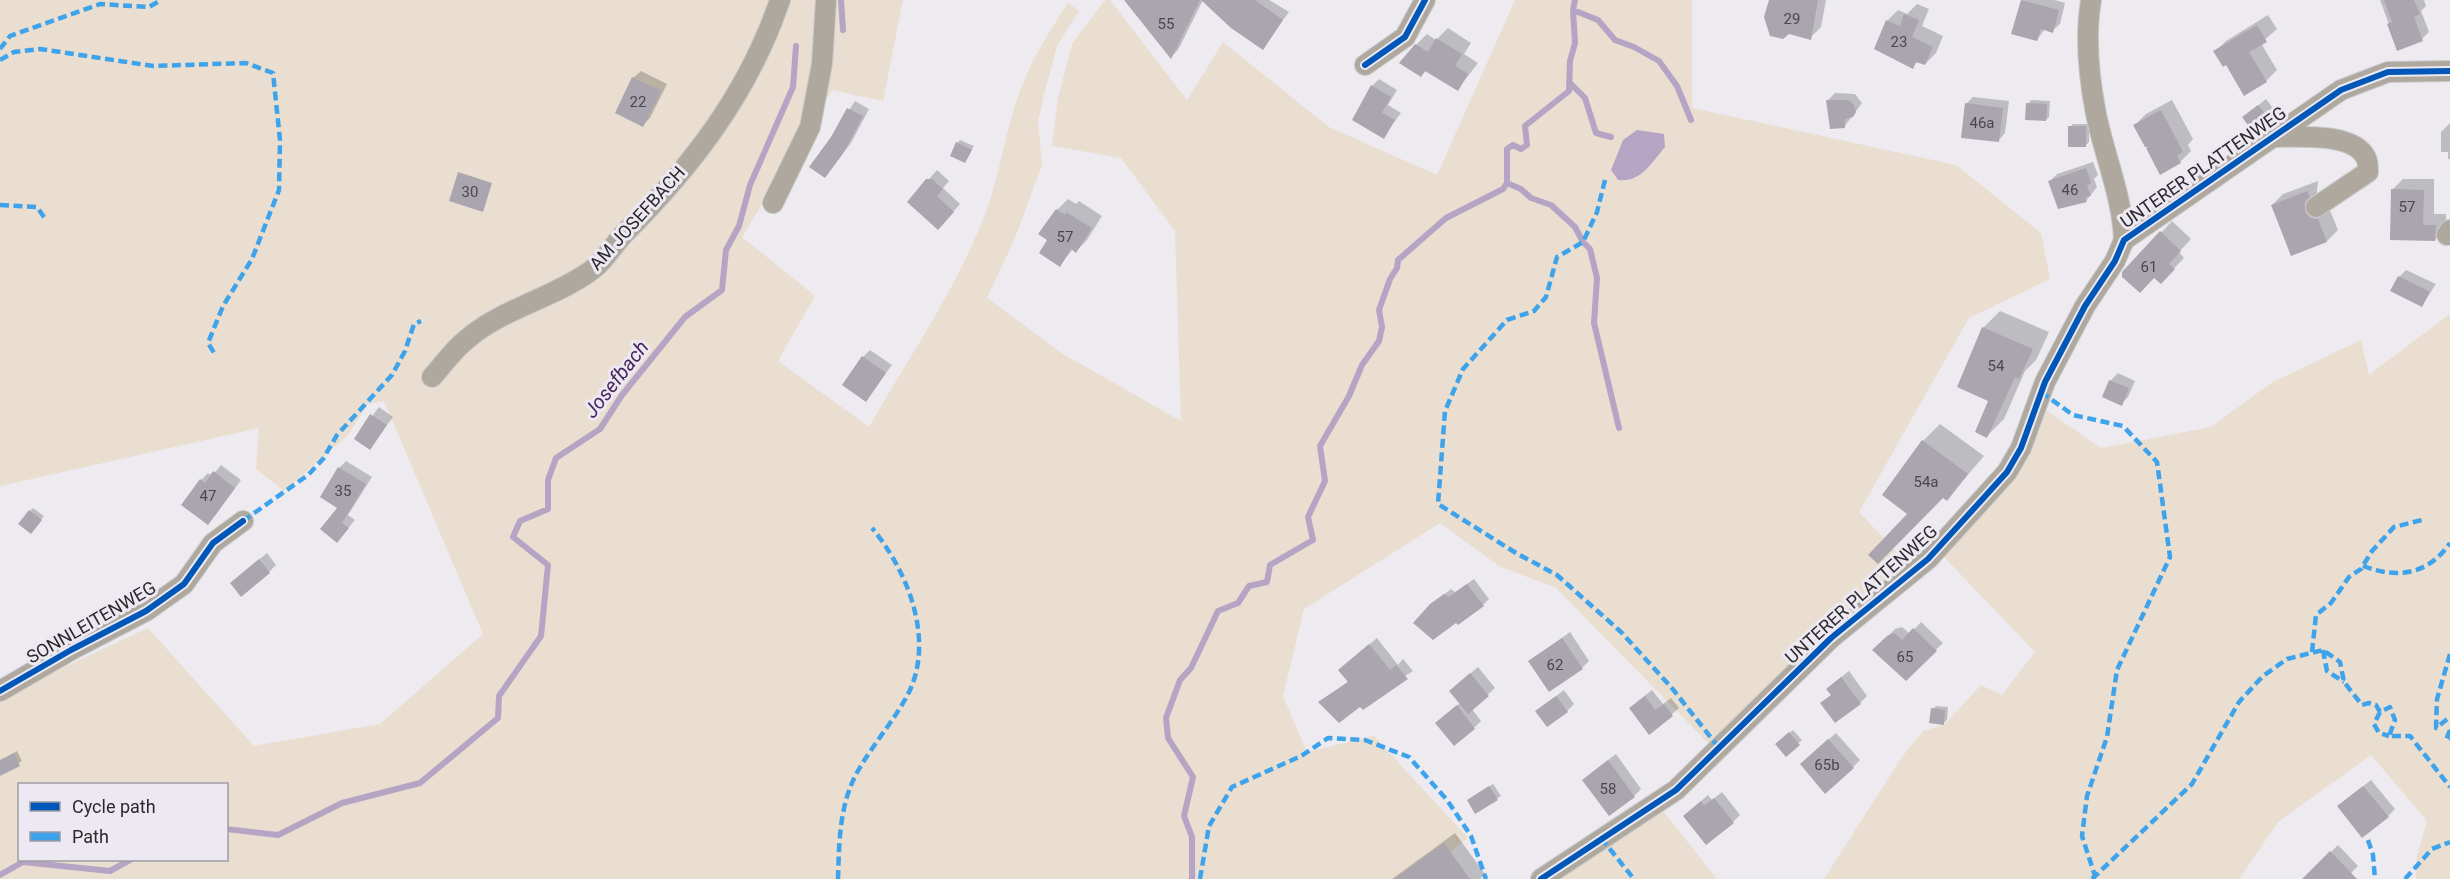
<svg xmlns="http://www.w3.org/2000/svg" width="2450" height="879" viewBox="0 0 2450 879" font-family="Roboto,sans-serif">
  <rect width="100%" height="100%" fill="#edebf0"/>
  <path fill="#e9decf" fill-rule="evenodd" d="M0,0h903l-20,101 -51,-11 -90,147 73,59 -37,65 91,66c41,-72 91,-143 119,-221 11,-32 16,-65 26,-97 11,-38 32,-73 54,-106l11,8 -22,35 -12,45 -7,30 4,44 -27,73 -28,60 76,56 118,67 -6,-190 -54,-73 -69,-12 6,-48 14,-54 33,-44h5l77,100 36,-58 106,85 108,48 78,-175h177v108l264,57 85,68 9,46 -81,39 -110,194 50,53 70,-62 57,-100 65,45 110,-21 60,-44 90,-43 8,35 81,-61v565h-34l1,-23 10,-35 -56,-66 -93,67 -39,57h-415l78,-122 21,-26 21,-6 37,-40 21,10 33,-43 -92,-96 -10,-2 -216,198 -161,-164 -57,-22 -59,-43 -136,86 -21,87 24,56 67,-16 94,102 -53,41h-1415v-182l148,-69 106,118 126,-22 103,-90 -99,-233 -16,3 -21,32 -63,55 -28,-22 3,-41 -259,58zM1623,141l42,6c-13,15 -24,36 -47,33l-7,-10zM20,784h206v76h-206z
    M1664,812l53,67h-176z"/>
  <path fill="#b6a4c5" d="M1637,130l27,4 1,13c-13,15 -24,36 -47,33l-7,-10 12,-30z"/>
  <path fill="#0003" d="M1126,0h77l-25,50 -7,7z
    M1204,0h65l20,12 -27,36z
    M1770,0h56l-5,27 -11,11 -22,-5z
    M2023,0h32l10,3 -5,21 -8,7 -7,-2 -8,11 -24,-7z
    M2380,0h44l2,6 -5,5 8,21 -7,7 -24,10z
    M1917,4l12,5 -7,17 21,10 -7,17 -11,11 -7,-3 -6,6 -25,-46 11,-11 9,4z
    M2268,15l9,14 -16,14 16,27 -11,11 -21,13 -18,-31 -12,-11 11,-11z
    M1448,28l23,15 -7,11 14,9 -20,26 -31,-19 -6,5 -5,-30 11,-11 9,6z
    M641,71l26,13 -17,34 -7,7 -10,-47z
    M1379,79l18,11 -9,15 13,8 -18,24 -11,-51z
    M1835,93l20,1 7,9 -18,24 -16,-27z
    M1973,97l36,4 -4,32 -7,8 -32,-37z
    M2266,99l12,16 -7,7 -27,-5z
    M2031,100l19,1 -1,16 -3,3 -18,-16z
    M2172,100l21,39 -5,6 3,6 -11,11 -33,-14 4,-3 -16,-20 11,-11z
    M855,101l14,8 -18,34 -20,26 -19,-2z
    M2450,123v36h-2v-7h-7v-20z
    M2073,124h16v18l-3,3 -16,-18z
    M960,140l14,6 -9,15 -8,-18z
    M2093,162l5,13 -4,4 3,8 -11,14 -36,-20 7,-7z
    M937,170l12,11 -6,7 17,16 -15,17 -36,-19z
    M2403,179h31v35h12v14l-11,12 -43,-50z
    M2318,181l-2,21 13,6 9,22 -11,11 -35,14 -20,-50 11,-11z
    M1068,199l8,5 3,-3 23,15 -15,24 -11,11 -3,-2 -13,16 -11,-26 8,-29z
    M2172,221l19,18 -12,13 5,6 -23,24 -7,-6 -32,-1z
    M2406,270l30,14 -14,21 -23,-28z
    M2000,311l49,21 -13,28 -11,11 -21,48 -17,17 3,-36 -7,-72z
    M870,350l22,15 -26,35 -3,-43z
    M2118,373l17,8 -7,16 -7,7 -17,-7 7,-17z
    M379,407l14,10 -23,31 -14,-10z
    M1940,424l44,32 -37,43 -4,-3 -34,17 14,-72z
    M346,461l26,16 -24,38 7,5 -18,21 2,-73z
    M221,465l20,15 -26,36 -32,-11 18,-25 7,-7 4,3z
    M33,508l11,8 -10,13 -4,-18z
    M267,553l9,12 -7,7 -30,4z
    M1474,579l15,20 -6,6h-52l20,-16 4,3z
    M1921,622l22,21 -37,36 -32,-29 21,-21 7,-2 8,7z
    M1570,632l19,29 -7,7 -52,-7z
    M1377,638l21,27 5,-6 10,12 -53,33 -40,-2 29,-21 -3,-17z
    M1478,667l17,21 -23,21 9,12 -7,7 -30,-12 16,-13 -2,-19z
    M1849,671l18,25 -7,7 -28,-9 3,-12z
    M1564,690l10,14 -7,7h-30z
    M1652,690l11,14 8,-6 8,10 -29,25 -12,-32z
    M1936,706l12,1 -1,13 -4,3 -10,-14z
    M1793,730l9,10 -16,14 -9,-10z
    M1836,733l24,27 -7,7 -44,-10z
    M17,751l5,10 -17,11 -5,-11z
    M1616,754l25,35 -7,7 -43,-23z
    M2371,780l24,29 -7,7 -41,-17z
    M1493,784l8,12 -25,16 -4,-15z
    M1722,792l18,23 -7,7 -41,-13 16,-14 4,5z
    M1455,833l30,41 -5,5h-88z
    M2338,845l20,21 -13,13h-41z"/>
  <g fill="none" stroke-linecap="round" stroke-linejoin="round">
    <path stroke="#b6a4c5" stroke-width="6" d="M841,0l2,30
      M1573,10l25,10 17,20 19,7 25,14 18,25 14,34
      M1570,83l15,15 11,35 15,4
      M1507,183l14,6 10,9 20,7 24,22 8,15 7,7 7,29 -3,45 25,105
      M226,829l52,6 64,-32 78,-20 78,-65 1,-22 42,-60 7,-71 -35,-28 7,-16 28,-12v-29l8,-22 44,-29 22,-34 63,-78 37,-27 4,-40 13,-24 11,-41 43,-98 3,-41
      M0,875l23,-13 87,9 20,-11
      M1192,879v-42l-8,-21 9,-39 -25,-39 -2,-20 14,-38 11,-12 27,-57 20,-8 11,-17 18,-4 3,-17 43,-25 -5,-23 17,-36 -5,-35 29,-50 13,-31 17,-24 3,-14 -3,-17 11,-31 7,-11 1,-8 48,-42 57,-29 4,-6v-34l6,-4 8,4 6,-4 -2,-19 44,-35 1,-30 5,-18 -2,-33 2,-10"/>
  </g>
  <path fill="#aaa5af" d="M1124,0h76l-29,59z
    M1201,0h54l28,20 -20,30 -32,-22z
    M1769,0h49l-7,40 -22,-6 -6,5 -13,-3 -6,-19z
    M2021,0l38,10 -6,23 -12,-4 -4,12 -26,-7z
    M2384,0h30l6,14 -6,3 9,24 -26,10 -10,-27 5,-2z
    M1904,14l15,6 -7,17 21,10 -8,18 -9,-3 -3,7 -39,-20 12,-29 14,6z
    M2257,25l10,17 -18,10 18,30 -23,14 -18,-31 -3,2 -10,-16z
    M1436,38l26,16 -7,12 13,8 -10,17 -33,-20 -4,6 -22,-14 16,-19 13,8z
    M632,77l29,14 -18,36 -28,-14z
    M1371,85l20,12 -9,16 13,7 -11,19 -32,-19z
    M1826,100h22l6,5 2,7 -3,5 -8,2v9l-15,1z
    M1965,103l38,5 -4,34 -38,-4z
    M2026,103l21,1 -1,17 -21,-1z
    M2258,105l14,18 -17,12 -13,-18z
    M847,108l16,8 -19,36 -19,26 -16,-11 22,-30z
    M2161,110l22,42 -6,3 4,8 -21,12 -14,-27 3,-1h-4l-12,-22z
    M2068,126h18v21h-18z
    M956,142l16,8 -7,13 -15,-7z
    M2086,168l5,15 -4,2 4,11 -6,1 2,5 -29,7 -10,-28z
    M458,172l34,11 -9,29 -34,-11z
    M926,179h6l11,10 -6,7 17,16 -16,18 -31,-28z
    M2391,189l33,1 -1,35h13l-1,16 -45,-1z
    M2307,191l3,6 -5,5 1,11 5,5 7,1 9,23 -36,14 -20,-51z
    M1056,209l9,6 1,-3 26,16 -16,25 -5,-4 -11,18 -21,-14 8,-13 -9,-6z
    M2160,231l21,20 -12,13 6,5 -14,15 -7,-6 -14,15 -18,-16v-5z
    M2398,276l32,16 -8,15 -32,-16z
    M1982,327l51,22 -14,30 -4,-2 -28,61 -12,-6 13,-31 -31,-14z
    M862,356l24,17 -20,29 -24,-17z
    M2109,380l20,8 -7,18 -20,-9z
    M370,414l17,11 -17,25 -16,-11z
    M1922,440l46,34 -21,27 -4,-3 -65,66 -10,-9 39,-41 -25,-19z
    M338,467l28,17 -24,39 7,5 -12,15 -17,-14 17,-21 -17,-11z
    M213,471l22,17 -27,37 -27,-20 19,-26 5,4z
    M29,510l13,10 -11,14 -13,-10z
    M259,559l11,14 -29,24 -11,-14z
    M1467,584l17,22 -26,19 -2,-2 -23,17 -20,-17 17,-19 14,-10 5,3z
    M1913,628l24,23 -31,30 -34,-31 15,-14 7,-3 8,7z
    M1562,638l21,31 -34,23 -21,-31z
    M1369,644l21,26 6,-5 12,14 -45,31 -3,-3 -21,16 -21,-21 30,-20 -10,-12z
    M1470,673l19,23 -21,18 -19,-23z
    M1841,677l20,27 -26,19 -15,-20 11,-8 -5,-6z
    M1556,696l12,16 -21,15 -12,-16z
    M1645,696l10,14 9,-6 9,12 -24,19 -20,-27z
    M1457,705l18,24 -21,17 -19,-23z
    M1931,708l14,2 -1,15 -15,-2z
    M1789,732l11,13 -14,12 -11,-13z
    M1828,739l26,29 -29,26 -25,-30z
    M14,753l6,13 -20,10v-16z
    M1608,760l27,37 -26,19 -27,-36z
    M1489,786l9,14 -23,14 -8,-14z
    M2363,786l26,31 -27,21 -25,-32z
    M1714,798l20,25 -28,22 -23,-29 18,-15 3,5z
    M1444,843l26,36h-76z
    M2330,851l27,28h-55z"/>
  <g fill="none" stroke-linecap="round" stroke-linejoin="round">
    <g stroke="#cac9cc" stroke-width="22">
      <path id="minor" d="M2091,0c-6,36 -2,78 5,114 9,44 26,81 28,126
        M1365,65l40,-28 20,-37
        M2273,137c24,0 81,-5 93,21 2,4 2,11 2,14l-52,35
        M773,203l37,-76 12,-63 4,-64
        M2447,235l3,-5
        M432,377c11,-12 21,-27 34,-37 35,-31 85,-41 123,-68 13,-8 23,-25 34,-37 69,-69 125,-141 157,-235
        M0,691l71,-41 75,-39 38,-27 29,-41 30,-22
        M1541,879l135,-89 155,-152 97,-79 51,-56 28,-31 14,-24 24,-66 40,-76 30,-45 9,-21 217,-150 47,-18 62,-1"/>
    </g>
    <use href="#minor" stroke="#afa89e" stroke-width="20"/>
    <path stroke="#3ea3eb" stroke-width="4.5" stroke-dasharray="9 4.5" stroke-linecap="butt" d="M0,49l10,-13 90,-32 49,3 12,-7
      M0,60l14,-8 26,-3 113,17 93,-3 27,10 7,67 -1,50 -27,69 -29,47 -15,37 8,13
      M1605,180l-8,32 -14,30 -26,15 -11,40 -12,14 -27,9 -44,49 -18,42 -7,93 78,49 41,22 64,57 50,55 49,62
      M0,205l37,2 9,13
      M2041,392l32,23 50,11 34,36 13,95 -53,113 -10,67 -20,59 -5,40 13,40
      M243,521l65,-46 15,-16 14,-24 55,-60 13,-24 9,-27 7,-3
      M2363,566c34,13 65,9 87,-23
      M2323,650l4,21 17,11
      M2312,652l4,-37 15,-12 18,-26 12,-8 11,-18 22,-24 32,-8
      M2450,654l-13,45 -1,29 14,-11
      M2380,712l-6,12 5,9 10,3
      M2450,730l-4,10 4,-2
      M1601,838l33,41
      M2368,840l5,15 2,24
      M838,879c1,-30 1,-62 12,-91 11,-31 45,-66 60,-98 24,-53 -3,-120 -38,-162
      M1200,879l9,-53 23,-39 69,-31 27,-18 37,2 44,17 38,43 24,36 15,43
      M2092,879l100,-95 47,-82 24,-26 24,-17 36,-9 17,12 4,20 18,23 7,-2 7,2 4,7 10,-5 5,13 -6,16h21l40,51
      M2405,879l27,-30 18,-7"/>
    <g stroke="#ede9f2" stroke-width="10">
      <path id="cycleway" d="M1365,65l40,-28 20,-37
        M0,691l71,-41 75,-39 38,-27 29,-41 30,-22
        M1541,879l135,-89 155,-152 97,-79 51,-56 28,-31 14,-24 24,-66 40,-76 30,-45 9,-21 217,-150 47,-18 62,-1"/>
    </g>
    <use href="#cycleway" stroke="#0057b8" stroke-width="6"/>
  </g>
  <g text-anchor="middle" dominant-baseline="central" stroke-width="6" stroke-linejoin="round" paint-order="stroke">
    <g font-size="15" fill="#4b484d">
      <text x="1792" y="19">29</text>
      <text x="1166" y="24">55</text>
      <text x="1899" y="42">23</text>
      <text x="638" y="102">22</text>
      <text x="1982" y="123">46a</text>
      <text x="2070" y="190">46</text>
      <text x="470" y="192">30</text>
      <text x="2407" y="207">57</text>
      <text x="1065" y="237">57</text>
      <text x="2149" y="267">61</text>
      <text x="1996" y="366">54</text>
      <text x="1926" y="482">54a</text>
      <text x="343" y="491">35</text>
      <text x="208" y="496">47</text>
      <text x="1905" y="657">65</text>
      <text x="1555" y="665">62</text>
      <text x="1827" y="765">65b</text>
      <text x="1608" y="789">58</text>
    </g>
    <g font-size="18" fill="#2b292c" stroke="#ede9f2">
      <text transform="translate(2203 167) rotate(-35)">UNTERER PLATTENWEG</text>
      <text transform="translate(637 218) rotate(-48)">AM JOSEFBACH</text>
      <text transform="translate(1861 594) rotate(-42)">UNTERER PLATTENWEG</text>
      <text transform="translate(91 622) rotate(-30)">SONNLEITENWEG</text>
    </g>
    <g font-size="20" font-style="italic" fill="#47265e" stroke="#ede9f2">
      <text transform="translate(616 379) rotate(-52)">Josefbach</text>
    </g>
  </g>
  <rect x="18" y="783" width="210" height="78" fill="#ede9f2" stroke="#9f9ca3" stroke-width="1.5"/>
  <rect x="30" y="802" width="30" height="9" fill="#0057b8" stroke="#9f9ca3" stroke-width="1.5"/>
  <text x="72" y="813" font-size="18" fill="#2b292c">Cycle path</text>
  <rect x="30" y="832" width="30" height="9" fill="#3ea3eb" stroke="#9f9ca3" stroke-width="1.5"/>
  <text x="72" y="843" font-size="18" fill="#2b292c">Path</text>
</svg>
